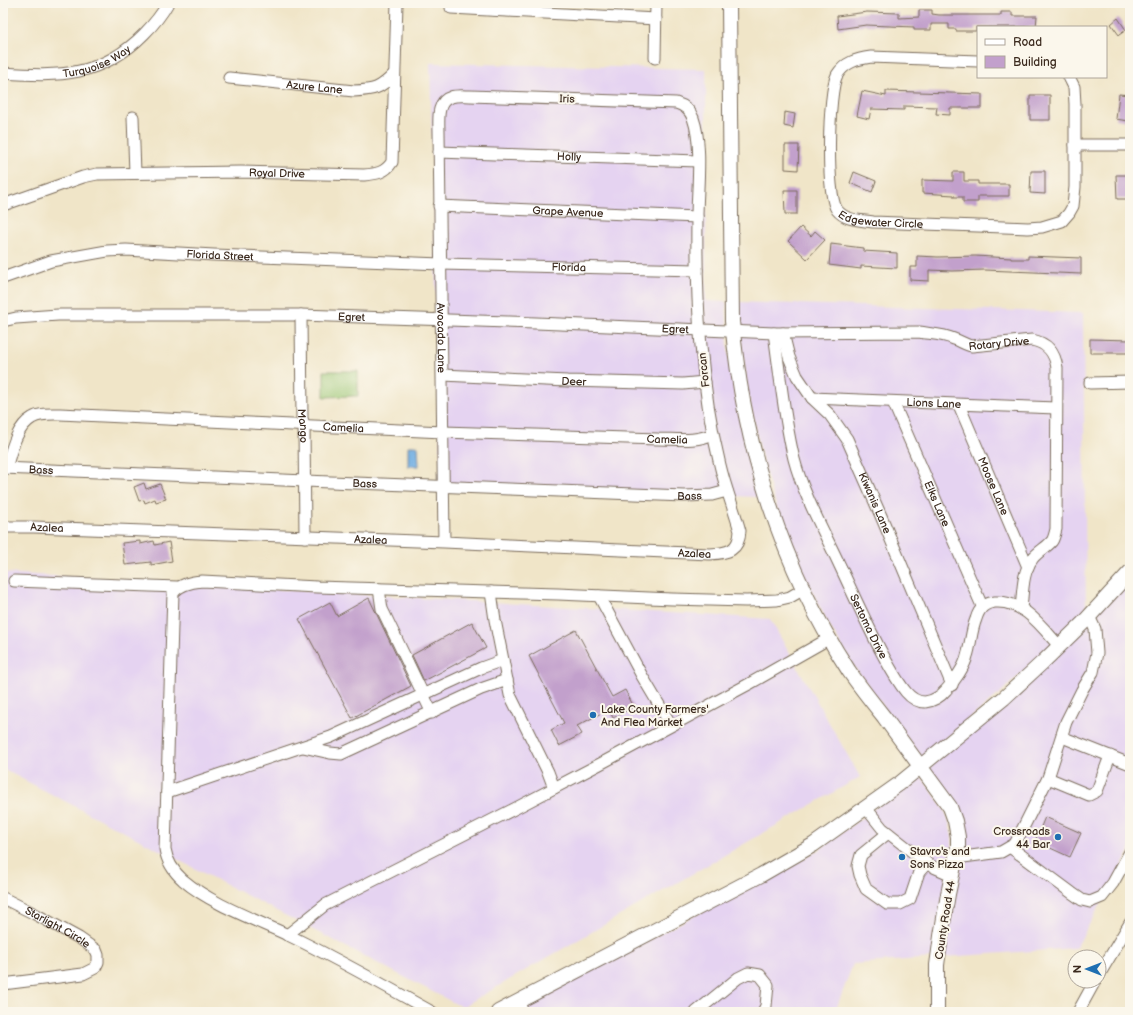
<svg xmlns="http://www.w3.org/2000/svg" width="1133" height="1015" viewBox="0 0 1133 1015" font-family="'Balsamiq Sans',sans-serif">
  <rect width="100%" height="100%" fill="#fbf7ec"/>
  <filter id="ink" filterUnits="userSpaceOnUse"><feTurbulence type="fractalNoise" baseFrequency=".025" numOctaves="2"/><feDisplacementMap in="SourceGraphic" scale="8" xChannelSelector="R" yChannelSelector="G"/><feConvolveMatrix kernelMatrix="1 2 1 2 8 2 1 2 1" color-interpolation-filters="sRGB"/></filter>
  <filter id="wash" filterUnits="userSpaceOnUse"><feTurbulence type="fractalNoise" baseFrequency=".012" numOctaves="4" result="noise"/><feDisplacementMap in="SourceGraphic" scale="16" xChannelSelector="R" yChannelSelector="G"/><feGaussianBlur stdDeviation="0.9" result="paint"/><feColorMatrix in="noise" values="0 0 0 0 0 0 0 0 0 0 0 0 0 0 0 0 0 1.4 0 .05"/><feComposite in="paint" operator="in"/></filter>
  <g filter="url(#wash)">
    <rect width="100%" height="100%" fill="#f0e5c8"/>
    <path fill="#e5d3f1" d="M430,63l276,6v232l20,1 2,48 7,45 17,74 14,46 -8,-18 -317,-13z
      M738,302l345,11 3,297 -47,47 -40,37 -77,64 -67,-90 -27,-45 -27,-54 -21,-52 -16,-50 -16,-74 -9,-72z
      M3,573l767,46 90,158 -398,230 -459,-238z
      M1130,581v270l-54,97 -131,9 9,-62 10,-47 -35,-80z
      M920,775l24,34 5,13 3,15v9l-20,112 -79,6 -18,48h-325l253,-132 19,-9 34,-19z"/>
    <path fill="#9bc673" stroke="#6b7848" d="M324,371h34v25l-34,1z"/>
    <path fill="#70ade2" stroke="#566c80" d="M408,446h10l1,20h-11z"/>
    <g id="blocks">
      <path fill="#c2a0cc" d="M919,10h13v4l7,1h62v-3h11v4h25l-1,11h-60v4h-20v-2h-7v-5h-18v6h-17v-3l-48,-2 -28,4 -1,-13 30,-4 32,1v5l20,-1z
        M1118,18l8,12 -7,5 -8,-11z
        M862,91l24,5v-5l96,3v14h-32v7l-14,-1 1,-7 -33,-1v4l-33,-1 -2,10 -12,-3z
        M1119,94l11,1 -2,26 -12,-2z
        M1030,95h20v25h-20z
        M785,112l10,2 -2,14 -9,-2z
        M785,145h14l-1,25 -13,-1z
        M1031,171h14v23l-15,-1z
        M854,172l22,9 -4,11 -22,-9z
        M953,172h11v9h14v3h31v12h-31v6h-15v-5h-9v-2l-32,-2v-13l31,1z
        M1116,175h13l1,24h-13z
        M784,190h13v24h-12z
        M801,227l10,9 4,-5 10,9 -18,19 -19,-18z
        M831,244l32,4v3l34,2v15l-36,-2v3l-32,-4z
        M917,256l21,1 37,-1 36,2v1h17v-3l53,2v16l-96,-4 -33,1 -23,-1v11l-19,-1v-13h7z
        M1090,339l40,1v13h-40z
        M144,483l2,6 14,-5 6,15 -10,3 -1,-3 -10,4 -1,-3 -5,1 -5,-14z
        M140,541v3l14,-3 1,4 14,-3 3,19 -21,4v-3l-26,3 -3,-22z
        M369,598l42,88 -59,32 -53,-99 31,-17 7,14z
        M472,622l14,26 -62,33 -12,-26z
        M576,630l36,67 13,-7 9,17 -21,11 -4,-9 -32,17 5,8 -23,12 -8,-16 13,-7 -35,-67z
        M1045,817l36,16 -11,24 -35,-16z"/>
    </g>
  </g>
  <g filter="url(#ink)">
    <use href="#blocks" fill-opacity="0" stroke="#7a6b5a" stroke-width="1"/>
    <g fill="none" stroke-linecap="round" stroke-linejoin="round">
      <g stroke="#7a6b5a" stroke-width="13">
        <g id="minor">
          <path d="M451,8l205,11"/>
          <path d="M655,58l1,-55"/>
          <path id="s1" d="M978,61l-107,-4c-14,2 -26,5 -34,18 -9,17 -11,120 0,135 9,11 24,10 36,12l155,6 14,-1 20,-6 7,-8 4,-7 2,-19v-83l-1,-17 -5,-10"/>
          <path id="s2" d="M3,73c56,4 99,4 141,-39 9,-9 18,-20 24,-31"/>
          <path id="s3" d="M229,78l125,13c20,-1 26,-2 40,-17"/>
          <path d="M133,117l2,56"/>
          <path d="M1075,145h55"/>
          <path id="s4" d="M439,152l259,9"/>
          <path id="s5" d="M3,205l80,-28 14,-3 144,-2 123,3c12,-1 21,-2 28,-13l5,-159"/>
          <path id="s6" d="M439,206l258,11"/>
          <path id="s7" d="M3,278l48,-17 56,-10 19,-1 88,5 227,9 256,6"/>
          <path id="s8" d="M301,315l1,103 2,7 1,112"/>
          <path id="s9" d="M3,321l13,-3 42,-3h243l235,8 238,10 145,-1c12,2 24,2 35,7 7,2 11,6 18,7l60,-6c15,3 23,12 25,28l-1,161c-1,4 -2,9 -4,12 -5,6 -13,10 -19,17 -11,14 -10,34 -12,51"/>
          <path id="s10" d="M774,333c6,42 10,85 20,126 10,38 31,74 47,109 14,30 27,59 42,87 7,13 14,26 23,37 5,6 11,10 19,10 8,-1 16,-6 21,-12 8,-8 19,-24 21,-34 4,-12 4,-25 9,-37 3,-10 8,-16 19,-17 28,-2 47,25 64,44"/>
          <path id="s11" d="M783,333l6,24 8,19 15,22 18,17 17,24 34,77 71,169"/>
          <path id="s12" d="M443,375l124,6 116,3 22,-2"/>
          <path d="M1090,383l40,-1"/>
          <path id="s13" d="M812,398l244,10"/>
          <path id="s14" d="M893,402l89,204"/>
          <path id="s15" d="M959,405l69,162"/>
          <path id="s16" d="M3,468l302,13 379,15 28,-1 15,-4"/>
          <path id="s17" d="M6,468c5,-16 10,-41 26,-50 8,-5 19,-4 28,-4l383,18 215,7c19,0 38,3 55,-5"/>
          <path id="s18" d="M3,527h31l410,15 266,12c18,-1 29,-3 30,-23 -6,-22 -15,-44 -20,-66 -20,-81 -24,-165 -23,-247 0,-30 6,-72 -4,-100 -3,-8 -10,-13 -17,-15l-206,-7c-6,0 -13,-1 -19,1 -15,4 -12,24 -12,35l5,410"/>
          <path d="M14,581l163,6"/>
          <path d="M379,589l3,20 50,104"/>
          <path d="M491,592l4,28 15,75 38,77 6,16"/>
          <path d="M599,596l43,80 29,49"/>
          <path d="M1062,737l68,27"/>
          <path d="M303,747l27,6 11,1 140,-65 26,-9"/>
          <path d="M1048,778l41,17 8,-4 13,-35"/>
          <path d="M167,792l164,-55 150,-69 22,-8"/>
          <path d="M866,808l16,20 47,37 23,10"/>
          <path d="M888,833l-27,22 -3,11 2,9 6,14 21,15h13l10,-5 9,-27 8,-9"/>
          <path d="M1010,847l62,46 10,7 8,2 12,-5 11,-14 17,-31"/>
          <path d="M956,858l45,-6 14,-8 33,-66 18,-56 16,-32 11,-18 4,-19 -2,-24 -6,-13"/>
          <path id="s19" d="M3,898l32,16 44,24 17,12 2,5v7l-3,6 -12,6 -80,10"/>
          <path d="M287,935l38,-30 191,-97 84,-44 149,-80 81,-46"/>
          <path d="M1099,975l31,-52"/>
          <path d="M518,1001l5,11"/>
          <path d="M432,1012c-47,-26 -94,-53 -142,-76 -34,-16 -79,-32 -107,-56 -10,-9 -16,-18 -18,-31l8,-256c7,-9 18,-11 29,-12l115,6 241,7 114,5 74,2 31,-1 13,-3 14,-8"/>
          <path d="M696,1012l42,-34 10,-5 12,2 8,10 -2,21 -3,6"/>
          <path d="M1078,1012l17,-31"/>
        </g>
      </g>
      <g stroke="#7a6b5a" stroke-width="16">
        <path id="major" d="M729,3l3,318c11,123 49,246 117,350 11,16 23,31 35,46 22,30 44,60 66,90l5,14 3,16v10l-10,47 -7,42 -4,29v47
          M498,1012l263,-137 52,-30 86,-61 105,-86 40,-37 39,-38 47,-51"/>
      </g>
      <use href="#minor" stroke="#fff" stroke-width="11"/>
      <use href="#major" stroke="#fff" stroke-width="14"/>
    </g>
  </g>
  <g fill="#1f6fb2" stroke="#fbf7ec" stroke-width="1.5">
    <circle cx="593" cy="715" r="4"/>
    <circle cx="1058" cy="837" r="4"/>
    <circle cx="902" cy="857" r="4"/>
  </g>
  <g text-anchor="middle" dominant-baseline="central" stroke-width="4" stroke-linejoin="round" paint-order="stroke">
    <g font-size="11" fill="#3b2a1e" stroke="#fbf7ec">
      <text stroke="none"><textPath href="#s2" startOffset="96">Turquoise Way</textPath></text>
      <text stroke="none"><textPath href="#s3" startOffset="86">Azure Lane</textPath></text>
      <text transform="translate(567 99) rotate(2)">Iris</text>
      <text stroke="none"><textPath href="#s4" startOffset="130">Holly</textPath></text>
      <text stroke="none"><textPath href="#s5" startOffset="279">Royal Drive</textPath></text>
      <text stroke="none"><textPath href="#s6" startOffset="129">Grape Avenue</textPath></text>
      <text stroke="none"><textPath href="#s1" startOffset="330">Edgewater Circle</textPath></text>
      <text stroke="none"><textPath href="#s7" startOffset="221">Florida Street</textPath></text>
      <text stroke="none"><textPath href="#s7" startOffset="570">Florida</textPath></text>
      <text stroke="none"><textPath href="#s9" startOffset="349">Egret</textPath></text>
      <text stroke="none"><textPath href="#s9" startOffset="673">Egret</textPath></text>
      <text stroke="none"><textPath href="#s18" startOffset="1664">Avocado Lane</textPath></text>
      <text stroke="none"><textPath href="#s9" startOffset="999">Rotary Drive</textPath></text>
      <text transform="translate(704 370) rotate(-97)">Forcan</text>
      <text stroke="none"><textPath href="#s12" startOffset="131">Deer</textPath></text>
      <text stroke="none"><textPath href="#s13" startOffset="122">Lions Lane</textPath></text>
      <text stroke="none"><textPath href="#s8" startOffset="111">Mango</textPath></text>
      <text stroke="none"><textPath href="#s17" startOffset="370">Camelia</textPath></text>
      <text stroke="none"><textPath href="#s17" startOffset="694">Camelia</textPath></text>
      <text stroke="none"><textPath href="#s16" startOffset="38">Bass</textPath></text>
      <text stroke="none"><textPath href="#s16" startOffset="362">Bass</textPath></text>
      <text stroke="none"><textPath href="#s15" startOffset="88">Moose Lane</textPath></text>
      <text stroke="none"><textPath href="#s16" startOffset="687">Bass</textPath></text>
      <text stroke="none"><textPath href="#s11" startOffset="196">Kiwanis Lane</textPath></text>
      <text stroke="none"><textPath href="#s14" startOffset="111">Elks Lane</textPath></text>
      <text stroke="none"><textPath href="#s18" startOffset="44">Azalea</textPath></text>
      <text stroke="none"><textPath href="#s18" startOffset="368">Azalea</textPath></text>
      <text stroke="none"><textPath href="#s18" startOffset="692">Azalea</textPath></text>
      <text stroke="none"><textPath href="#s10" startOffset="311">Sertoma Drive</textPath></text>
      <text transform="translate(945 920) rotate(-81)">County Road 44</text>
      <text stroke="none"><textPath href="#s19" startOffset="62">Starlight Circle</textPath></text>
    </g>
    <g font-size="11" fill="#3b2a1e" stroke="#fbf7ec" text-anchor="start">
      <text x="601" y="709">Lake County Farmers'<tspan x="601" dy="13">And Flea Market</tspan></text>
      <text x="1050" y="831" text-anchor="end">Crossroads<tspan x="1050" dy="13">44 Bar</tspan></text>
      <text x="910" y="851">Stavro's and<tspan x="910" dy="13">Sons Pizza</tspan></text>
    </g>
  </g>
  <rect width="1133" height="1015" fill="none" stroke="#fbf7ec" stroke-width="16"/>
  <rect x="977" y="26" width="130" height="52" fill="#fbf7ec" stroke="#aea59a"/>
  <rect x="985" y="39" width="20" height="6" fill="#ffffff" stroke="#aea59a"/>
  <text x="1013" y="46" font-size="12" fill="#3b2a1e">Road</text>
  <rect x="985" y="56" width="20" height="12" fill="#c2a0cc" stroke="#aea59a"/>
  <text x="1013" y="66" font-size="12" fill="#3b2a1e">Building</text>
  <g transform="translate(1087 969) rotate(270)"><circle r="19" fill="#fbf7ec" stroke="#aea59a"/>
  <path d="M0-3L7 15L0 10L-7 15Z" fill="#1f6fb2"/>
  <text y="-6" font-size="11" font-weight="bold" text-anchor="middle" fill="#3b2a1e">N</text>
  </g>
</svg>
